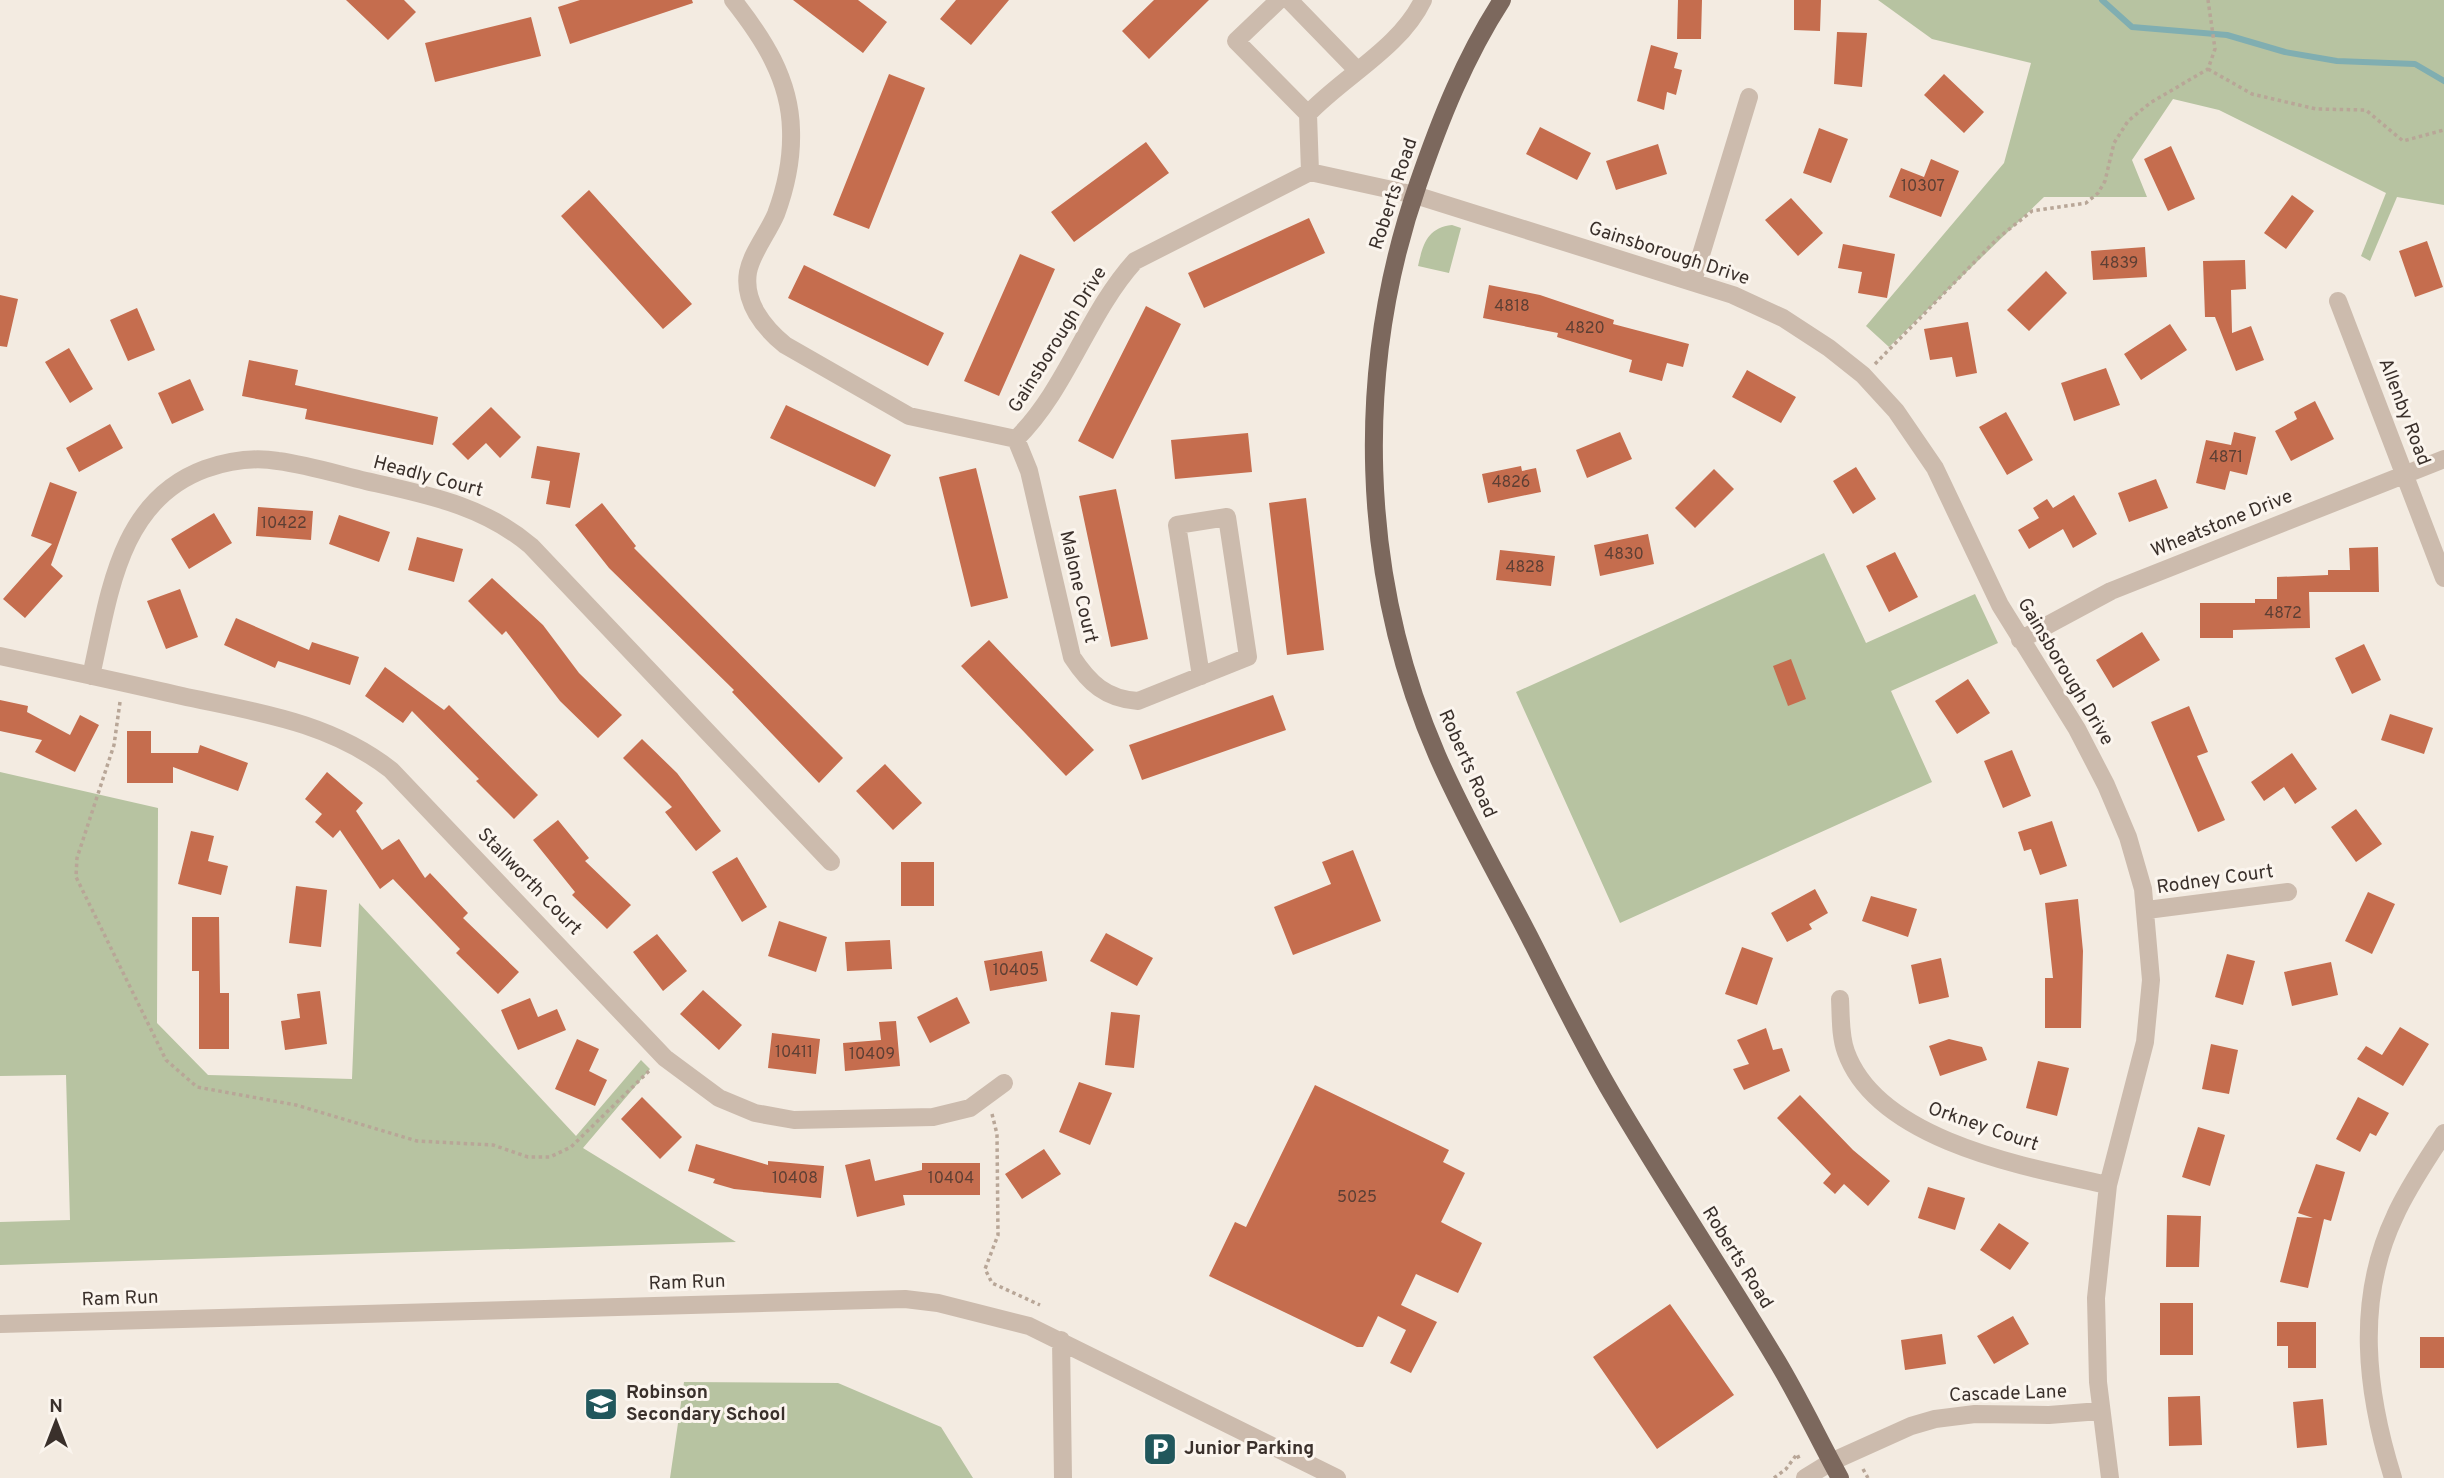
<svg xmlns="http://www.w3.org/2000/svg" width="2444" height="1478" viewBox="0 0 2444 1478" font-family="Overpass,sans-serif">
  <rect width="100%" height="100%" fill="#f3ebe1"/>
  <path fill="#b7c3a1" d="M1878,0h566v205l-47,-8 -27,64 -9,-5 25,-63 -167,-83 -46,-11 -41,61 15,37h-103l-155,150 -23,-21 138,-163 27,-100 -99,-24z
    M1452,225l9,3 -12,45 -31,-7c5,-22 9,-38 34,-41z
    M1824,553l42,90 109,-49 23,49 -107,48 41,91 -312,141 -104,-231z
    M0,772l158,36 -1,215 51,52 144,4 7,-176 217,233 65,-76 9,9 -67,79 153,94 -736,23v-43l70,-2 -4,-145 -66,1z
    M684,1382l154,1 103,44 32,51h-303z"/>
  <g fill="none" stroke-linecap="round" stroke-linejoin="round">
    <path stroke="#80aeb1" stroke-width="6" d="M2102,0l30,27 95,8 58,17 52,9 78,3 29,17"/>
  </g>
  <path fill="#c56d4e" d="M346,0h58l12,12 -28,28z
    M580,0h112l1,3 -123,41 -12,-37z
    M793,0h65l29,22 -24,31z
    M956,0h53l-38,45 -31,-26z
    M1154,0h55l-60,59 -27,-28z
    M1678,0h24l-1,39h-24z
    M1794,0h27l-1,31 -26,-1z
    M531,17l10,39 -106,26 -10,-39z
    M1837,32l30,1 -5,54 -28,-3z
    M1651,45l27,8 -4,15 8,2 -6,25 -9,-3 -3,18 -27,-9z
    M889,74l36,14 -56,141 -36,-14z
    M1944,74l40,38 -20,21 -40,-38z
    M1540,127l51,26 -14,27 -51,-26z
    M1819,128l29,11 -17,44 -28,-10z
    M1146,142l23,31 -95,69 -23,-30z
    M1658,144l9,30 -51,16 -10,-29z
    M2171,146l24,53 -27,12 -24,-52z
    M1931,159l28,12 -18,46 -52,-20 12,-29 23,9z
    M589,190l103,114 -29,25 -102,-113z
    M2292,195l22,16 -28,38 -22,-16z
    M1791,198l32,35 -25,23 -33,-36z
    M1309,218l16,35 -121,55 -16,-35z
    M2427,241l16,46 -28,10 -16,-46z
    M1843,244l52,10 -8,44 -29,-5 4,-21 -24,-4z
    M2145,247l2,30 -54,3 -2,-29z
    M1020,254l35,15 -56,127 -35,-15z
    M2245,260l1,29 -15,1 1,43 19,-7 13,34 -28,11 -21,-54h-10l-2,-56z
    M804,265l140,68 -16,33 -140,-68z
    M2046,271l21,22 -38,38 -22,-21z
    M1489,285l51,10 74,25 -1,4 76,20 -6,23 -16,-4 -5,18 -33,-9 3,-12 -75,-23 1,-4 -75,-15z
    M0,295l18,4 -11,48 -7,-1z
    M1146,306l35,18 -68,135 -35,-18z
    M137,308l18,42 -27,11 -18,-41z
    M1968,322l9,51 -21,4 -4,-20 -22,3 -6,-31z
    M2170,324l17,26 -46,30 -17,-26z
    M69,348l24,41 -23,14 -25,-41z
    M249,360l49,10 -3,15 143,32 -5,28 -128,-26 2,-10 -65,-13z
    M2106,368l14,37 -46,16 -13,-38z
    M1747,370l49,27 -15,26 -49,-26z
    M190,379l14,31 -32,14 -14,-31z
    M2315,401l19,38 -43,22 -16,-30 22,-12 -3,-7z
    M786,405l105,50 -16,32 -105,-49z
    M491,407l30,30 -21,21 -14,-15 -18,17 -16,-16z
    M2006,412l27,48 -26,15 -28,-48z
    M110,424l13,24 -44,24 -13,-24z
    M1620,432l12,27 -45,19 -11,-28z
    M2234,432l22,5 -9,38 -17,-4 -5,19 -29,-7 10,-43 25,5z
    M1248,433l4,39 -77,7 -4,-39z
    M537,446l43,7 -10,55 -24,-4 4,-23 -19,-3z
    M1521,466l1,5 14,-3 5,24 -53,11 -6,-29z
    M1856,467l20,32 -23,15 -20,-33z
    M976,468l32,130 -37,9 -32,-130z
    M1714,469l20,20 -39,39 -20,-20z
    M2156,479l12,29 -39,14 -11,-29z
    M50,482l27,10 -26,73 12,11 -38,42 -22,-19 49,-55 -21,-8z
    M1116,489l32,150 -37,8 -32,-151z
    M2074,495l23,39 -24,14 -10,-19 -34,20 -11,-19 21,-12 -6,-10 14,-9 6,9z
    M1306,498l18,152 -37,5 -18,-152z
    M602,503l34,43 -2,2 209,210 -24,25 -87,-91 2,-2 -125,-122 -34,-43z
    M258,507l55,4 -2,29 -55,-4z
    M214,513l18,30 -43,26 -18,-30z
    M339,515l51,17 -11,30 -50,-18z
    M1648,534l6,30 -54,12 -6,-31z
    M417,537l46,12 -9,33 -46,-12z
    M2378,547l1,45h-70l1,36 -77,2v8h-33v-35h55v-4h22v-22l51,-2v-5h22l-1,-22z
    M1500,550l55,6 -4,30 -55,-6z
    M1895,552l23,45 -29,15 -23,-46z
    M492,578l51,47 36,48 43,42 -24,23 -38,-37 -54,-70 -4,4 -34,-34z
    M180,589l18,48 -32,12 -19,-48z
    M236,618l73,32 3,-8 47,15 -9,28 -72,-24 -3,7 -51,-23z
    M2142,632l18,28 -47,28 -17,-28z
    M989,640l105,110 -28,26 -105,-110z
    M2364,644l17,36 -29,14 -17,-36z
    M1791,659l15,40 -18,7 -15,-40z
    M385,667l59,43 5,-5 89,90 -24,24 -38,-38 3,-2 -67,-68 -9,12 -38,-27z
    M1968,679l22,34 -33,21 -22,-33z
    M1273,695l13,35 -144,50 -13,-35z
    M0,700l28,6 -1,6 43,23 10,-20 19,10 -24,47 -40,-20 7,-12 -42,-9z
    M2189,706l19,46 -11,4 28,64 -27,12 -47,-110z
    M2390,714l43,14 -9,26 -43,-14z
    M127,731h24v22h47l2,-8 48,18 -10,28 -65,-24v16h-46z
    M642,739l35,34 44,58 -25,20 -31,-39 7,-5 -49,-49z
    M2012,750l19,46 -28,12 -19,-47z
    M2292,753l25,36 -22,15 -11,-17 -20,14 -13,-19z
    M885,764l37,39 -29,27 -37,-39z
    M327,772l36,31 -7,8 26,39 17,-11 26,39 5,-5 38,40 -5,5 56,54 -21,22 -42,-41 4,-4 -67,-70 -13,10 -40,-59 -7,8 -18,-16 7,-8 -17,-15z
    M2356,809l26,35 -26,18 -25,-35z
    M558,820l31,38 -4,3 46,44 -24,24 -35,-34 3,-3 -42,-52z
    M2052,821l15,45 -27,9 -9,-26 -7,2 -6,-19z
    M191,831l23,5 -6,25 20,5 -7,29 -43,-11z
    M1353,850l28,71 -88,34 -19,-48 57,-23 -9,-22z
    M737,857l30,50 -25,15 -30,-50z
    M901,862h33v44h-33z
    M296,886l31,4 -6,57 -32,-4z
    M1815,889l13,24 -19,11 3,5 -25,13 -16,-29z
    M2368,892l27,12 -23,50 -27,-13z
    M1871,896l46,13 -9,28 -46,-16z
    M2078,899l5,52 -2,77h-36v-50h8l-8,-75z
    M192,917h27l1,76h9v56h-30v-78h-7z
    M779,921l48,16 -11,35 -48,-16z
    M1106,933l47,25 -16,28 -47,-25z
    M657,934l30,37 -24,20 -30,-39z
    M890,940l2,29 -45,2 -2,-29z
    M1742,947l31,11 -16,47 -32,-11z
    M1042,951l5,30 -57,10 -6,-30z
    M2227,954l28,7 -12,44 -28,-8z
    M1941,958l8,39 -30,7 -8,-39z
    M2331,962l7,33 -46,11 -8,-34z
    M703,990l39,35 -23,25 -39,-36z
    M320,991l7,53 -42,6 -4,-29 19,-3 -3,-24z
    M957,997l13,26 -40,20 -13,-26z
    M530,998l8,19 19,-8 9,21 -48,20 -17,-40z
    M1111,1012l29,3 -6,53 -29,-3z
    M896,1021l4,45 -55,5 -2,-28 38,-3 -2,-18z
    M2400,1027l29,17 -26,42 -46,-27 9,-13 16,9z
    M1766,1028l7,22 9,-2 8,23 -46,19 -11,-21 16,-5 -12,-24z
    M772,1033l48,6 -4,35 -48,-6z
    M577,1039l22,10 -10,22 18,9 -12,26 -40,-17z
    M1949,1039l33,8 5,13 -47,16 -11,-30z
    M2211,1044l27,6 -9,44 -27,-5z
    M2038,1061l31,7 -12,48 -31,-8z
    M1079,1082l33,11 -22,52 -31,-13z
    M1315,1085l134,65 -6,12 22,11 -24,49 41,21 -24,50 -42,-19 -15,31 36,17 -26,51 -21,-10 16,-33 -28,-14 -15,31h-6l-148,-71 26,-54 11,5z
    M1800,1095l53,55 37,31 -22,25 -24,-22 -9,10 -12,-11 8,-9 -54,-56z
    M642,1097l40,40 -22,22 -39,-40z
    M2358,1097l31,16 -13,23 -6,-3 -10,19 -24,-13z
    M2198,1127l27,8 -15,51 -28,-9z
    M696,1144l72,21v-4l56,5 -3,32 -87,-9 -21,-6 2,-4 -27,-8z
    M1044,1149l17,25 -39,25 -17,-25z
    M870,1159l5,22 47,-11v-7h58v32h-77l2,10 -48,12 -12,-52z
    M2316,1164l29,8 -14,49 -7,-2 -16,69 -28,-6 17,-65 16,1 -15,-5z
    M1928,1187l37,11 -10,32 -37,-12z
    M2167,1215l34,1 -2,51h-33z
    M1999,1223l30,20 -19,27 -30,-20z
    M2160,1303h33v52h-33z
    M1670,1304l64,91 -77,54 -64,-92z
    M2013,1316l16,28 -35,20 -17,-28z
    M2277,1322h39v46h-28v-22h-11z
    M1942,1334l4,30 -41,6 -4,-30z
    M2420,1337h24v31h-24z
    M2200,1396l2,49 -33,1 -1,-49z
    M2323,1399l4,46 -30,3 -4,-46z"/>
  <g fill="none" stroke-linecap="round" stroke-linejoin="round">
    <path stroke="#b8a697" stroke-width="3.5" stroke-dasharray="3.5 3.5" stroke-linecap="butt" d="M2208,69l44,25 64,15 50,1 37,31 41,-11
      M1875,364l123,-126 34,-27 54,-8 12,-10 7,-12 9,-38 14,-22 22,-18 58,-34 7,-20 -7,-49
      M120,702l-6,43 -37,113 -1,19 90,183 31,27 99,18 121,36 76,4 35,12h22l21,-10 80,-78
      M992,1114l5,20 1,101 -13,34 7,14 48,22
      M1863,1469l5,9
      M1774,1478l12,-9 11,-15 3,7"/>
    <path stroke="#ccbbad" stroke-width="18" d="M733,0c30,38 57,79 58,130 1,28 -5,57 -15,84 -8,19 -24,38 -28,58 -5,30 16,56 37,73l124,71 107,23c51,-50 71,-125 119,-178l175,-89 105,23 318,100 50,23 46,30 34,27 33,36 39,57 65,137 77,124 29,56 22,52 15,52 8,91 -6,62 -37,143 -12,113 2,84 12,96
      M1279,0l-43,41 72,73
      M1289,0l68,70
      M1310,172l-2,-58c36,-38 92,-66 115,-114
      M1693,281l56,-184
      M2338,301l106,277
      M1016,439l13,32 43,186c17,26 34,42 66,44l110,-44 -21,-140 -50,8 24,151
      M2020,640l91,-49 333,-132
      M0,656c61,13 122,26 182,40 74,16 148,26 209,74l274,288 54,40 36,15 39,7 139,-3 37,-9 34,-25
      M91,676c18,-79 27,-175 114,-207 23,-8 49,-12 73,-8 30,4 59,13 88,20 61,14 117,24 165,65l300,316
      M2147,910l141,-18
      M1840,999c1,18 0,37 6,53 32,89 180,115 262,133
      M0,1324l905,-25 33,4 91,23 308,152
      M1061,1340l2,138
      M1805,1478l26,-16 80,-36 24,-7 40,-5 74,1 51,-4
      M2393,1478c-27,-86 -38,-178 2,-262 13,-29 32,-56 49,-83"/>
    <path stroke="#7c685d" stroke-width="18" d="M1502,0c-37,57 -62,120 -84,184 -64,184 -59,391 19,571 27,62 61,121 92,181 27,53 53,107 83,158 52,89 109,174 162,262 24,39 44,82 66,122"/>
  </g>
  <defs>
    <g id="school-square" transform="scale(1.75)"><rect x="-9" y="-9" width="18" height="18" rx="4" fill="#21575c" stroke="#fbf5ee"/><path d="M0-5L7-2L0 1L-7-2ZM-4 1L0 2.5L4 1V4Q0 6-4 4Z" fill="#fff"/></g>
    <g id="parking-square" transform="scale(1.75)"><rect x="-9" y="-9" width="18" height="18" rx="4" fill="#21575c" stroke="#fbf5ee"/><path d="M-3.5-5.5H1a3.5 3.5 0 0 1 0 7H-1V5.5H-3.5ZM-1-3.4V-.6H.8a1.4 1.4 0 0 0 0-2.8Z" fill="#fff"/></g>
  </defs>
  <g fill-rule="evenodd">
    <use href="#school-square" x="601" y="1404"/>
    <use href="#parking-square" x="1160" y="1449"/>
  </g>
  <g text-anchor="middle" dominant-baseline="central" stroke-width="6" stroke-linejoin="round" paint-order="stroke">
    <g font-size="16" fill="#5d3f34">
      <text x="1923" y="187">10307</text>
      <text x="2119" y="264">4839</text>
      <text x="1512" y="307">4818</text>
      <text x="1585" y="329">4820</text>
      <text x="2226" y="458">4871</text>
      <text x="1511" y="483">4826</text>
      <text x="284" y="524">10422</text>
      <text x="1624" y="555">4830</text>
      <text x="1525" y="568">4828</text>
      <text x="2283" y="614">4872</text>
      <text x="1016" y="971">10405</text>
      <text x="794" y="1053">10411</text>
      <text x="872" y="1055">10409</text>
      <text x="795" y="1179">10408</text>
      <text x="951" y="1179">10404</text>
      <text x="1357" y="1198">5025</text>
    </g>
    <g font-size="19" fill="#3a302b" stroke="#fbf5ee">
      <text transform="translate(1394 194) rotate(-72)">Roberts Road</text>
      <text transform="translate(1669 254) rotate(18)">Gainsborough Drive</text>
      <text transform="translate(1058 340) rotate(-58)">Gainsborough Drive</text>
      <text transform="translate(2404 412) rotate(69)">Allenby Road</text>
      <text transform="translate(428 477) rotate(15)">Headly Court</text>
      <text transform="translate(2222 524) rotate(-22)">Wheatstone Drive</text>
      <text transform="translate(1078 587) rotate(77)">Malone Court</text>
      <text transform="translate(2065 672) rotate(59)">Gainsborough Drive</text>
      <text transform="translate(1467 764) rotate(66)">Roberts Road</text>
      <text transform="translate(2215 880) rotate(-8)">Rodney Court</text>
      <text transform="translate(529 882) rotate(46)">Stallworth Court</text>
      <text transform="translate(1983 1127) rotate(19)">Orkney Court</text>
      <text transform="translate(1737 1258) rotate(58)">Roberts Road</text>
      <text transform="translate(687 1283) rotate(-2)">Ram Run</text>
      <text transform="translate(120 1299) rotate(-2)">Ram Run</text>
      <text transform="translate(2008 1394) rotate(-2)">Cascade Lane</text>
    </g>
    <g font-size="19" font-weight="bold" fill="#3a302b" stroke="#fbf5ee" text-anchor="start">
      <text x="626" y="1393">Robinson<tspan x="626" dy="22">Secondary School</tspan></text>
      <text x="1184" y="1449">Junior Parking</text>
    </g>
  </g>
  <g transform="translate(56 1422)" stroke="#fbf5ee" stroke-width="5" paint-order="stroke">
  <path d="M0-5L12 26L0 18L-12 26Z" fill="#3a302b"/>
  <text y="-10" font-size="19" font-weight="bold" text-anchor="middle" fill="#3a302b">N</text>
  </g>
</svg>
